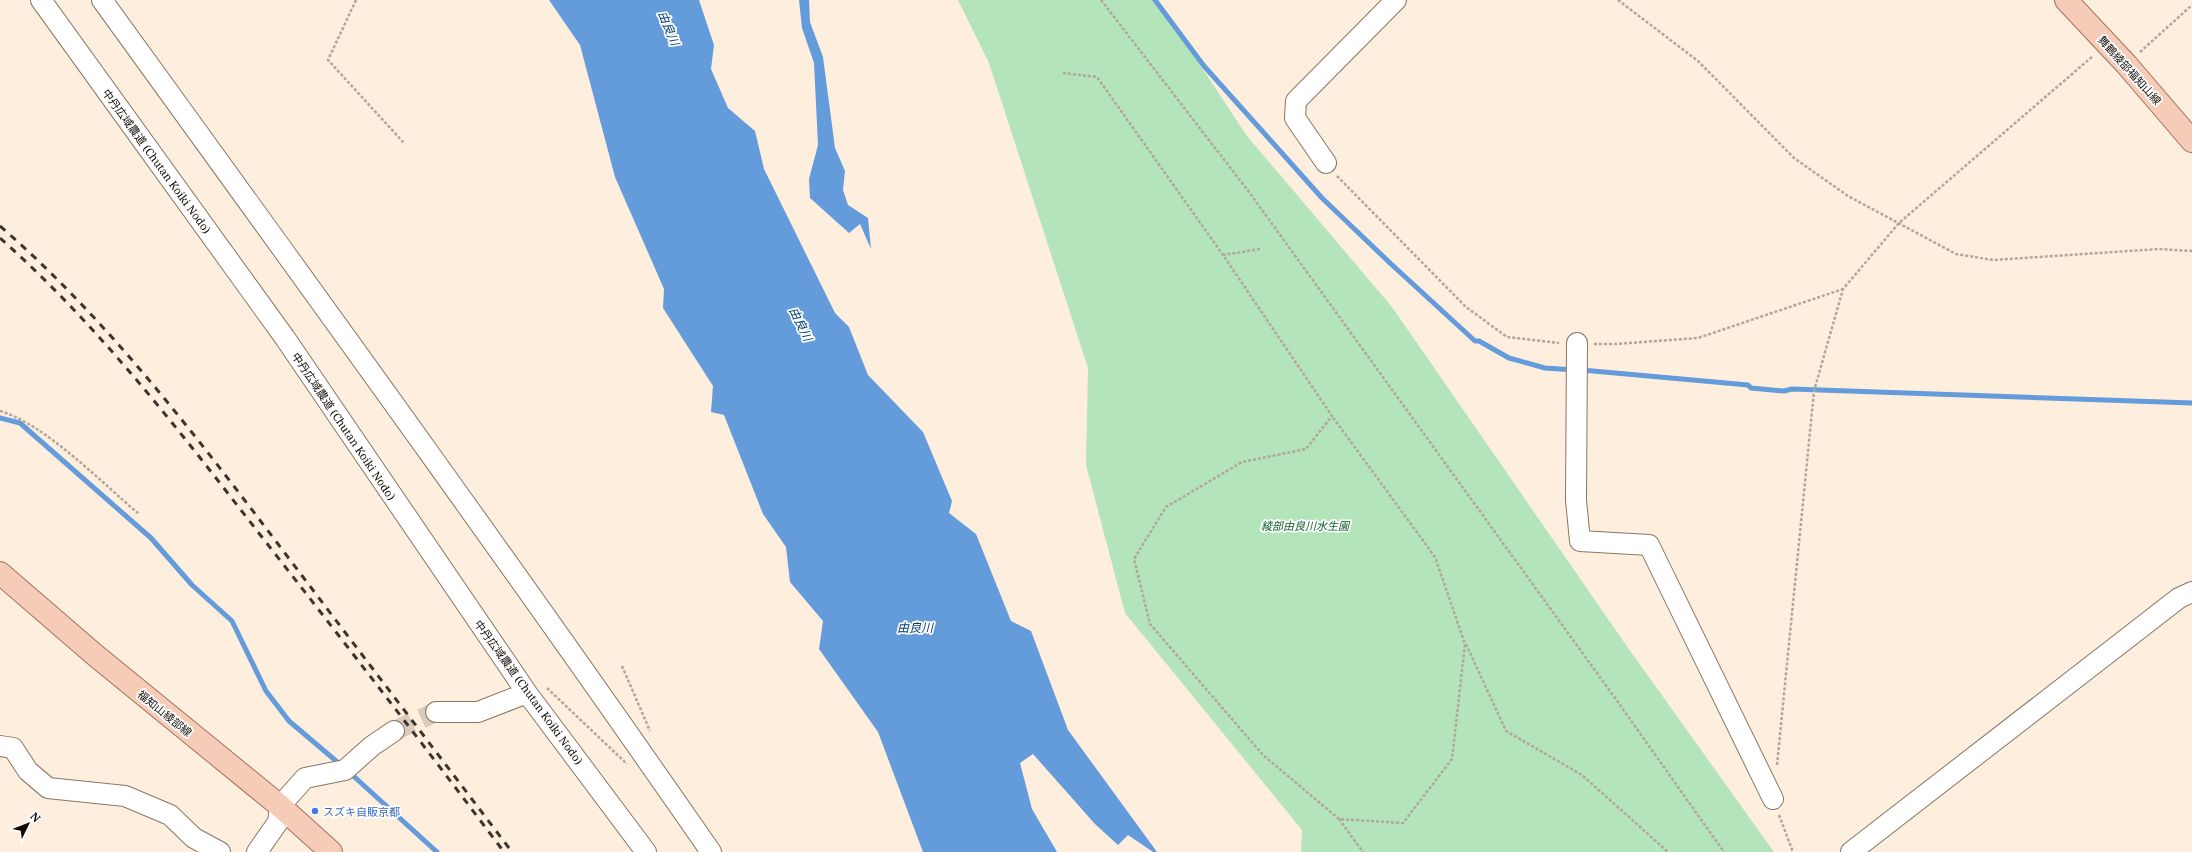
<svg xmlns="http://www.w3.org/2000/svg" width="2192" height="852" viewBox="0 0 2192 852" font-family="'Noto Serif','Noto Sans JP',serif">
  <rect width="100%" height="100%" fill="#fdeede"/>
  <path fill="#b4e4ba" d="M958,0h199l90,136 145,171 234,338 148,207h-473l1,-22 -177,-217 -39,-148 2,-97 -99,-305z"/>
  <path fill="#649bdb" d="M549,0h150l15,45 -3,24 17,39 27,23 9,38 71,144 14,14 19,48 55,57 29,69 -3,12 27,21 35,87 20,10 37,99 89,122h-4l-25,-17 -10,10 -23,-21 -62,-70 -13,9 12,46 25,43h-134l-45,-120 -59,-83 4,-28 -33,-39 -4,-35 -23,-33 -39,-99 -13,-3 2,-26 -50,-78 1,-19 -49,-112 -35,-132z
    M799,0h10l1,22 13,35 12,91 10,23 -2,19 5,15 20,13 3,31 -11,-25 -11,9 -39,-35 -1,-19 9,-34 -4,-82 -12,-35z"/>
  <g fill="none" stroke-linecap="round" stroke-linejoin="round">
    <path stroke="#649bdb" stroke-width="5" d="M1155,0l49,66 118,132 68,65 85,78h4l30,17 36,10 29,2
      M1582,370l166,15 3,3 33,3 8,-2 400,14
      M0,418l20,5 131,115 41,47 40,36 34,70 23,30 53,45
      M349,772l88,80"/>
    <path stroke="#daccbd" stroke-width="20" stroke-dasharray="20 10" stroke-linecap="butt" d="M394,731l42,-19"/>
    <g stroke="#877765" stroke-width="22">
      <path id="minor" d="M41,0l244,338 242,355 119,159
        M102,0c205,283 410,565 609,852
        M1326,163l-31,-45 1,-17 100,-101
        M1577,343l-1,157 4,41 69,4 124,254
        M436,712h42l49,-19
        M0,746l13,2 15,23 20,17 77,8 45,19 24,23 26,14
        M257,852l21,-30 2,-16 25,-28 40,-8 27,-24 22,-15
        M1851,852l328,-254 13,-6"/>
    </g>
    <g stroke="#a2725b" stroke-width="24">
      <path id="major" d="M2066,0l60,64 66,77
        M0,573l95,82 185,151 51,46"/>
    </g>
    <path stroke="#b2a699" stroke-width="2.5" stroke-dasharray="3 2" stroke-linecap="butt" d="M356,0l-28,60 76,83
      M1101,0l148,192 366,506 109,154
      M1618,0l80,61 96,97 54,38 108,58 37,6 166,-11 33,2
      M2140,52l52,-47
      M1063,73l34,4 126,178
      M1337,176l129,131 41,30 52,6
      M1260,249l-37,6 109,161 -26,33 -64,13 -76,45 -32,52 16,65 113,131 76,64 64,4 49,-64 13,-115 -30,-87 -103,-141
      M1594,344h21l83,-6 145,-49
      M0,411c45,13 102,72 139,103
      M1466,644l40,87 76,44 86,77
      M622,666l28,65
      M547,688l80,76
      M1777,765l37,-374 29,-102 56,-66 194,-167
      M1779,815l14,37
      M1339,819l24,33"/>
    <use href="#minor" stroke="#fff" stroke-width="20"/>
    <use href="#major" stroke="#f6cbb8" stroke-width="22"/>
    <path stroke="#3d352d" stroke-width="3" stroke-dasharray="7 7" stroke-linecap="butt" d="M0,226c106,92 193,206 278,318 78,103 156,205 234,308
      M0,238c98,87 178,191 258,294 83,106 165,212 246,320"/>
  </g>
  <circle fill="#3f7fe0" stroke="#fefefe" stroke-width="1.5" cx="315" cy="811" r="4"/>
  <g text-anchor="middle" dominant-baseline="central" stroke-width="3.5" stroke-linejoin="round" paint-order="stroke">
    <g font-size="11" fill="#110b05" stroke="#fefefe">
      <text transform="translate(2130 70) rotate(48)">舞鶴綾部福知山線</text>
      <text transform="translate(157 161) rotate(54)">中丹広域農道 (Chutan Koiki Nodo)</text>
      <text transform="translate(344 426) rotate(56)">中丹広域農道 (Chutan Koiki Nodo)</text>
      <text transform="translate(529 692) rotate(54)">中丹広域農道 (Chutan Koiki Nodo)</text>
      <text transform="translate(165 713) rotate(39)">福知山綾部線</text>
    </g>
    <g font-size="11" font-style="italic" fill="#0e5f28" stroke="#fefefe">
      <text x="1305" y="525">綾部由良川水生園</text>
    </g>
    <g font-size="11" fill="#366cbe" stroke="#fefefe" text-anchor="start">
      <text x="323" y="811">スズキ自販京都</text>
    </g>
    <g font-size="12" font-style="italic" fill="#003e78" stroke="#fefefe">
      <text transform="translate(669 28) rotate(68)">由良川</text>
      <text transform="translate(801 324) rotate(64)">由良川</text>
      <text x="915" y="627">由良川</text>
    </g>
  </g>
  <g transform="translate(28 824) rotate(47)" stroke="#fefefe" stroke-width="3" paint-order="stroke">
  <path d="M0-3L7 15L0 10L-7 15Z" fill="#110b05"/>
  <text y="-6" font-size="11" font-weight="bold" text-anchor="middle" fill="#110b05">N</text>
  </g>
</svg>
